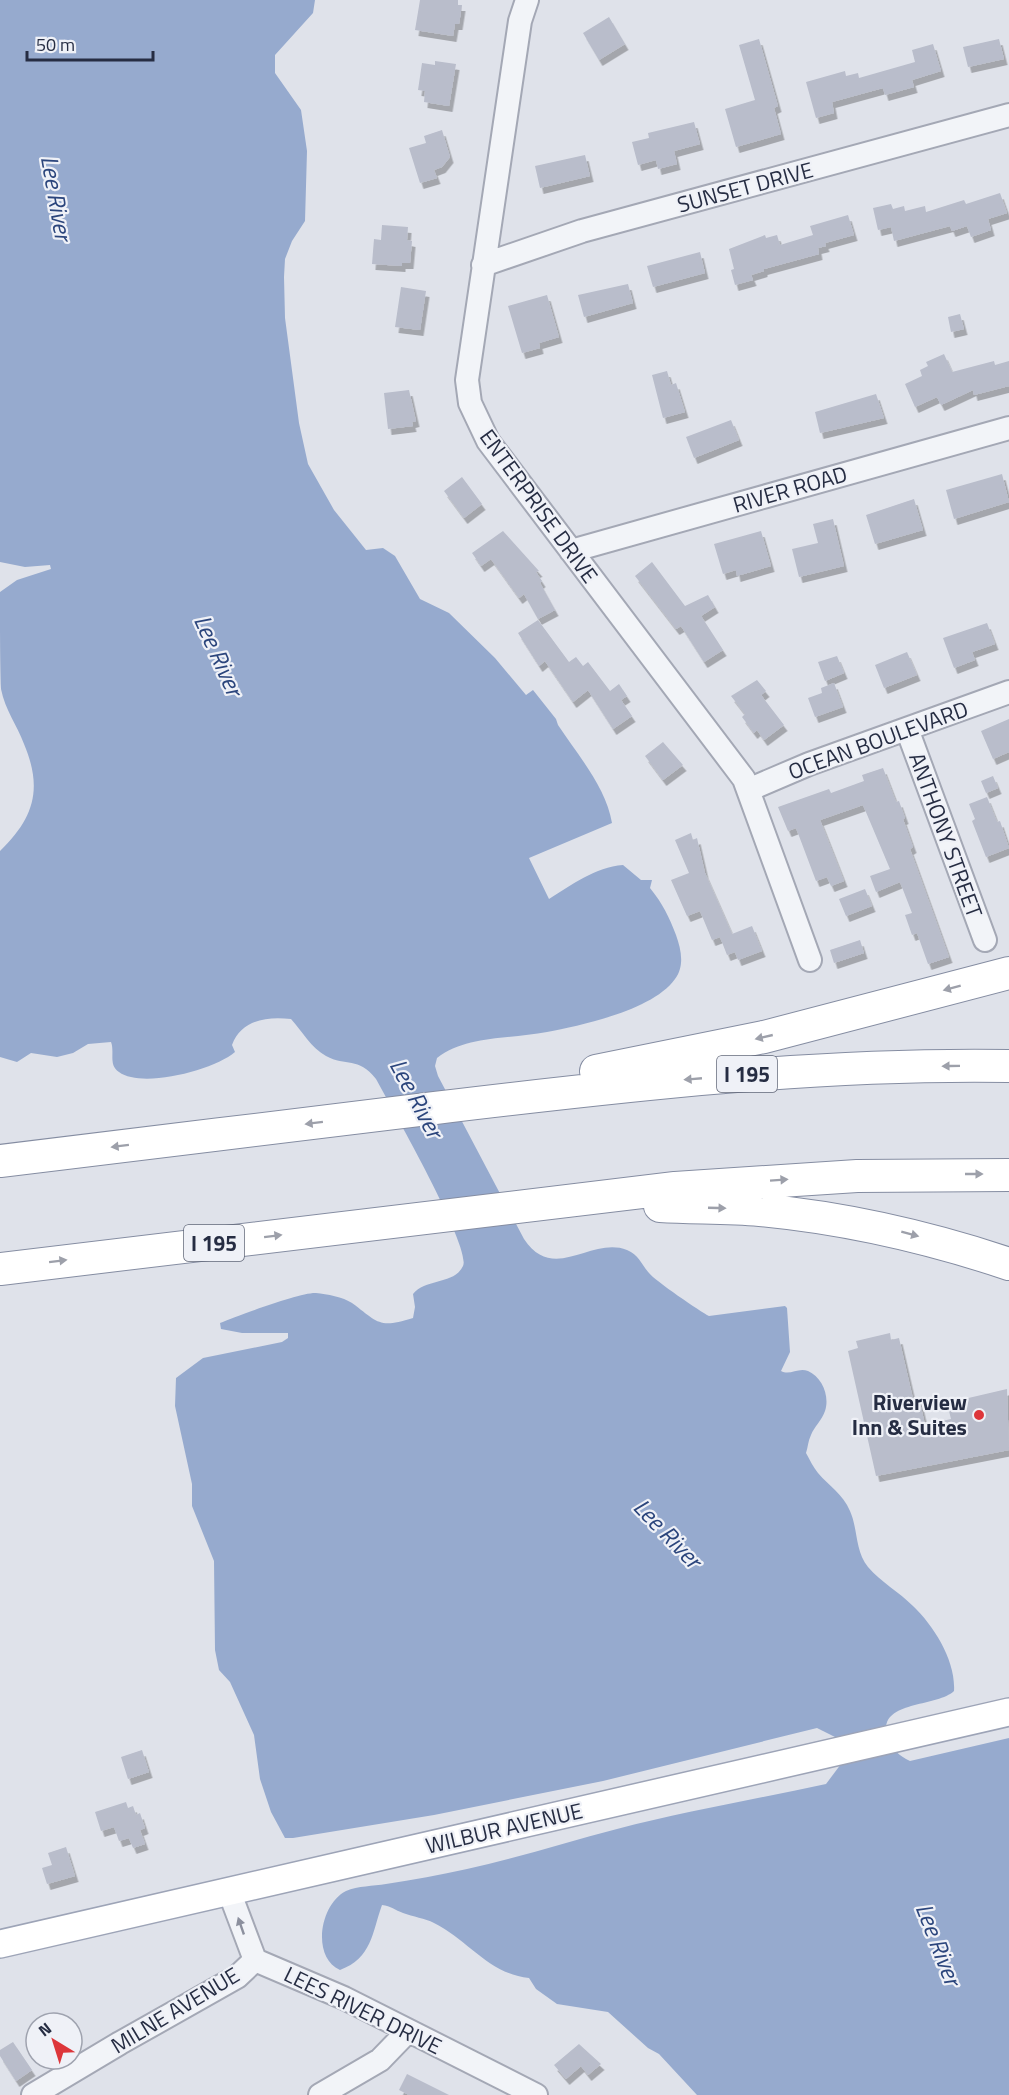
<svg xmlns="http://www.w3.org/2000/svg" width="1009" height="2095" viewBox="0 0 1009 2095" font-family="'Titillium Web',sans-serif">
  <defs>
    <filter id="shadow"><feDropShadow dx="3.5" dy="6" stdDeviation="0" flood-color="#0004"/></filter>
  </defs>
  <rect width="100%" height="100%" fill="#dfe2ea"/>
  <path fill="#96aace" d="M0,0h315l-2,13 -38,42v18l26,37 6,41 -2,70 -13,20 -7,18 -1,18 1,41 14,105 9,41 26,46 32,40 17,-2 12,8 25,43 29,14 46,45 31,37 7,-5 23,29 2,6c19,29 48,62 54,98l-83,35 20,41c23,-14 46,-32 74,-34l18,15h11l-2,8c13,16 19,29 26,47 5,14 9,31 -1,44 -22,31 -92,46 -128,53 -35,7 -81,3 -110,26l-2,8 3,10 86,163c30,45 67,-3 103,11 12,5 14,14 22,23 5,7 52,39 60,43l76,-10 2,2 3,44 -9,19c9,5 17,-4 27,0 14,6 22,25 17,40 -3,9 -11,16 -14,24 -3,6 -3,12 -5,18 4,7 7,14 12,20 11,13 25,21 32,38 8,18 5,40 18,56 13,15 31,25 45,39 21,20 43,55 41,85 -18,17 -79,9 -66,47 4,11 11,18 22,23l99,-23v357h-312l-38,-41 -11,-6 -40,-36 -51,-8 -21,-15 -7,-11c-40,-4 -61,-38 -95,-55 -9,-5 -21,-6 -31,-10 -8,-3 -12,-7 -21,-8 -10,28 -10,53 -42,65 -29,-13 -20,-66 6,-79 12,-5 27,-5 40,-7 27,-4 54,-9 81,-15 50,-11 100,-27 150,-40 69,-18 140,-30 209,-45l15,-20 -6,-27 -18,-9 -214,53 -169,34 -141,23h-8l-14,-26 -11,-33 -6,-44 -24,-53 -11,-12 -4,-20 -1,-89 -22,-55v-22l-17,-78 1,-28 27,-20 79,-16 6,-4v-5h-46l-21,-4 -1,-6c17,-7 81,-31 96,-30 11,1 27,4 36,10 26,19 26,26 61,15l2,-11 -2,-13c13,-16 41,-9 50,-28 9,-18 -73,-161 -87,-187 -18,-23 -30,-12 -50,-23 -15,-8 -24,-25 -35,-37 -24,-3 -50,1 -59,26l3,7c-21,18 -93,37 -116,20 -11,-7 -4,-20 -8,-30l-23,2 -15,9 -16,4 -26,-4 -14,9 -17,-5v-206c34,-33 43,-62 24,-107 -7,-19 -19,-34 -23,-55 -1,-26 -1,-69 -1,-97l17,-12 34,-11 -1,-4 -25,2 -25,-5z"/>
  <path fill="#b9bdcb" filter="url(#shadow)" d="M420,0h38v5h4l-3,19h-4l-2,12 -38,-6z
    M609,17l16,27 -26,16 -16,-27z
    M759,39l19,67 -4,2 7,26 -45,13 -11,-38 30,-9 -16,-55z
    M999,39l5,20 -36,8 -5,-20z
    M933,44l8,27 -29,9 2,7 -29,8 -2,-7 -51,14 2,11 -18,5 -10,-36 39,-11 1,5 12,-3 1,5 56,-16 -3,-12z
    M435,61l21,3 -7,42 -25,-4 1,-11 -7,-1 4,-27 13,2z
    M694,122l6,22 -26,7 3,13 -19,5 -2,-9 -18,5 -6,-23 17,-4 -1,-5z
    M442,130l8,27 -8,10 -8,3 3,8 -17,5 -11,-35 17,-5 -2,-7z
    M585,155l5,21 -50,12 -5,-22z
    M1000,193l7,20 -19,6 3,11 -20,7 -4,-11 -15,5 -2,-5 -56,15 -3,-14 -13,3 -5,-22 18,-4 2,5 11,-3 1,5 20,-5 1,6 38,-12 2,4z
    M848,215l6,20 -29,8 1,3 -8,2 1,6 -55,15v2l-13,4 2,5 -18,5 -4,-15 3,-1 -5,-20 36,-14 1,3 11,-3 3,10 33,-10 -3,-9z
    M382,225l26,2 -1,13 5,1 -2,22h-8v3l-30,-2 2,-25 7,1z
    M700,252l5,21 -52,14 -6,-21z
    M628,284l5,19 -49,14 -6,-22z
    M401,287l25,4 -6,39 -25,-3z
    M547,295l12,42 -20,6 1,5 -18,5 -14,-47z
    M960,314l4,15 -13,3 -3,-15z
    M944,354l8,18 42,-11 1,4 14,-4v25l-35,9 -1,-5 -32,15 -4,-8 -22,10 -10,-23 17,-8 -2,-6 8,-4 -2,-4z
    M667,371l4,14 5,-2 9,29 -22,6 -11,-43z
    M409,390l7,31 -4,1 1,4 -25,3 -4,-36z
    M876,394l8,24 -64,15 -5,-21z
    M731,420l8,20 -45,18 -8,-21z
    M1002,474l7,28 -55,17 -8,-29z
    M462,477l20,27 -18,14 -20,-27z
    M914,499l9,31 -48,14 -9,-29z
    M833,519l11,47 -45,11 -7,-28 26,-6 -5,-19z
    M503,531l36,40 -3,1 6,9 -2,2 15,27 -17,9 -14,-25 -5,4 -28,-39 -10,7 -9,-13z
    M761,531l10,35 -34,10 -1,-6 -13,4 -9,-30z
    M652,562l33,44 23,-11 7,12 -14,9 22,34 -19,12 -23,-36 -5,3 -41,-53z
    M538,620l31,42 7,-5 7,9 5,-4 22,29 9,-7 8,12 -6,4 11,16 -19,13 -25,-39 -15,12 -28,-41 -6,5 -21,-33z
    M987,623l8,21 -23,8 3,8 -21,8 -11,-30z
    M907,652l10,23 -33,13 -9,-23z
    M837,656l7,17 -19,8 -7,-19z
    M757,680l9,11 -5,4 23,30 -20,15 -7,-10 -3,3 -12,-16 3,-3 -14,-18z
    M834,683l9,24 -28,10 -7,-19 14,-5 -1,-5z
    M1009,719v33l-16,7 -12,-28z
    M663,742l20,23 -20,15 -18,-24z
    M883,768l13,34 3,-1 6,17 -2,1 10,28 -3,2 39,108 -21,7 -11,-31 -5,2 -7,-20 7,-2 -12,-31 -24,10 -6,-16 20,-7 -27,-64 -43,15 24,61 -13,5 -4,-9 -11,4 -20,-53 -8,3 -10,-24 51,-18 2,4 33,-12 -2,-6z
    M993,776l5,12 -12,5 -5,-12z
    M987,797l10,25 3,-1 9,27 -23,9 -14,-36 3,-2 -6,-15z
    M691,833l2,7 4,-2 8,35 27,61 20,-8 10,25 -24,9 -3,-8 -8,3 -7,-18 -8,3 -12,-29 -13,5 -16,-36 18,-7 -14,-33z
    M865,889l7,17 -26,10 -7,-17z
    M860,940l4,13 -30,10 -4,-13z
    M890,1333l1,7 8,-2 14,61 6,-1 6,27 26,-6 -4,-16 60,-14 2,61 -133,26 -28,-125 10,-3 -2,-7z
    M142,1750l7,22 -21,7 -7,-22z
    M126,1802l2,6 5,-2 3,9 4,-2 5,15 -5,2 5,14 -12,4 -4,-10 -10,3 -5,-14 -13,4 -6,-19z
    M66,1847l9,29 -28,8 -5,-16 10,-3 -4,-12z
    M13,2042l19,28 -16,11 -16,-25v-6z
    M579,2044l22,20 -13,11 -7,-9 -15,13 -12,-14z
    M407,2074l42,21h-40l-10,-5z"/>
  <g fill="none" stroke-linecap="round" stroke-linejoin="round">
    <g stroke="#a4a8b5" stroke-width="26">
      <path id="minor" d="M527,0l-7,21 -53,359 3,23 18,38 256,338 66,181
        M483,265l99,-34 427,-116
        M571,551l438,-123
        M907,729l78,211
        M748,790l61,-26 200,-72
        M229,1891l26,69 89,38 192,97
        M33,2095l87,-52 117,-66 18,-17
        M320,2095l60,-35 28,-29"/>
    </g>
    <g stroke="#9da4b7" stroke-width="30">
      <path id="major" d="M0,1944l1009,-232"/>
    </g>
    <g stroke="#858da2" stroke-width="34">
      <path id="highway" d="M596,1071l168,-34 245,-64
        M0,1161c145,-18 290,-35 435,-53 191,-23 382,-45 574,-42
        M660,1206c33,2 67,1 100,4 85,8 168,27 249,54
        M0,1269l675,-81 182,-12 152,-1"/>
    </g>
    <use href="#minor" stroke="#f2f4f8" stroke-width="22"/>
    <use href="#major" stroke="#fff" stroke-width="27"/>
    <use href="#highway" stroke="#fff" stroke-width="32"/>
  </g>
  <defs><path id="oneway-solid" d="M-6-.8H1V-3.2L6.5 0L1 3.2V.8H-6Z" transform="scale(1.5)"/></defs>
  <g fill="#9da0aa">
    <use href="#oneway-solid" transform="translate(952 988) rotate(165)"/>
    <use href="#oneway-solid" transform="translate(764 1037) rotate(167)"/>
    <use href="#oneway-solid" transform="translate(951 1066) rotate(179)"/>
    <use href="#oneway-solid" transform="translate(693 1079) rotate(175)"/>
    <use href="#oneway-solid" transform="translate(314 1123) rotate(173)"/>
    <use href="#oneway-solid" transform="translate(120 1146) rotate(173)"/>
    <use href="#oneway-solid" transform="translate(974 1174)"/>
    <use href="#oneway-solid" transform="translate(779 1180) rotate(-4)"/>
    <use href="#oneway-solid" transform="translate(717 1208) rotate(2)"/>
    <use href="#oneway-solid" transform="translate(910 1234) rotate(15)"/>
    <use href="#oneway-solid" transform="translate(273 1236) rotate(-7)"/>
    <use href="#oneway-solid" transform="translate(58 1261) rotate(-7)"/>
  </g>
  <use fill="#8c909e" href="#oneway-solid" transform="translate(241 1926) rotate(-109)"/>
  <circle fill="#dd363a" stroke="#eff1f7" stroke-width="2" cx="979" cy="1415" r="6"/>
  <g text-anchor="middle" dominant-baseline="central" stroke-width="4.5" stroke-linejoin="round" paint-order="stroke">
    <g fill="#eff1f7" stroke="#626879" stroke-width="1.5">
      <rect x="717" y="1056" width="60" height="36" rx="4.5"/>
      <rect x="184" y="1225" width="60" height="36" rx="4.5"/>
    </g>
    <g font-size="21" font-weight="bold" fill="#262d43">
      <text x="747" y="1074">I 195</text>
      <text x="214" y="1243">I 195</text>
    </g>
    <g font-size="22" fill="#262d43" stroke="#eff1f7">
      <text transform="translate(745 187) rotate(-15)">SUNSET DRIVE</text>
      <text transform="translate(790 489) rotate(-16)">RIVER ROAD</text>
      <text transform="translate(539 506) rotate(54)">ENTERPRISE DRIVE</text>
      <text transform="translate(878 740) rotate(-20)">OCEAN BOULEVARD</text>
      <text transform="translate(946 835) rotate(70)">ANTHONY STREET</text>
      <text transform="translate(504 1828) rotate(-13)">WILBUR AVENUE</text>
      <text transform="translate(175 2010) rotate(-31)">MILNE AVENUE</text>
      <text transform="translate(363 2010) rotate(26)">LEES RIVER DRIVE</text>
    </g>
    <g font-size="22" font-weight="bold" fill="#262d43" stroke="#eff1f7" text-anchor="end">
      <text x="967" y="1402">Riverview<tspan x="967" dy="25">Inn &amp; Suites</tspan></text>
    </g>
    <g font-size="24" font-style="italic" fill="#2b457c" stroke="#eff1f7">
      <text transform="translate(57 198) rotate(80)">Lee River</text>
      <text transform="translate(219 655) rotate(66)">Lee River</text>
      <text transform="translate(417 1098) rotate(62)">Lee River</text>
      <text transform="translate(668 1533) rotate(46)">Lee River</text>
      <text transform="translate(939 1944) rotate(69)">Lee River</text>
    </g>
  </g>
  <g transform="translate(54 2041) rotate(322)"><circle r="28" fill="#eff1f7" stroke="#9fa3af" stroke-width="1.5"/>
  <path d="M0-4.5L10 22L0 15L-10 22Z" fill="#dd363a"/>
  <text y="-9" font-size="16" font-weight="bold" text-anchor="middle" fill="#262d43">N</text>
  </g>
  <path d="M27 51v9h126v-9" fill="none" stroke="#262d43" stroke-width="3"/>
  <text x="36" y="51" font-size="18" fill="#262d43" stroke="#eff1f7" stroke-width="4.5" paint-order="stroke">50 m</text>
</svg>
